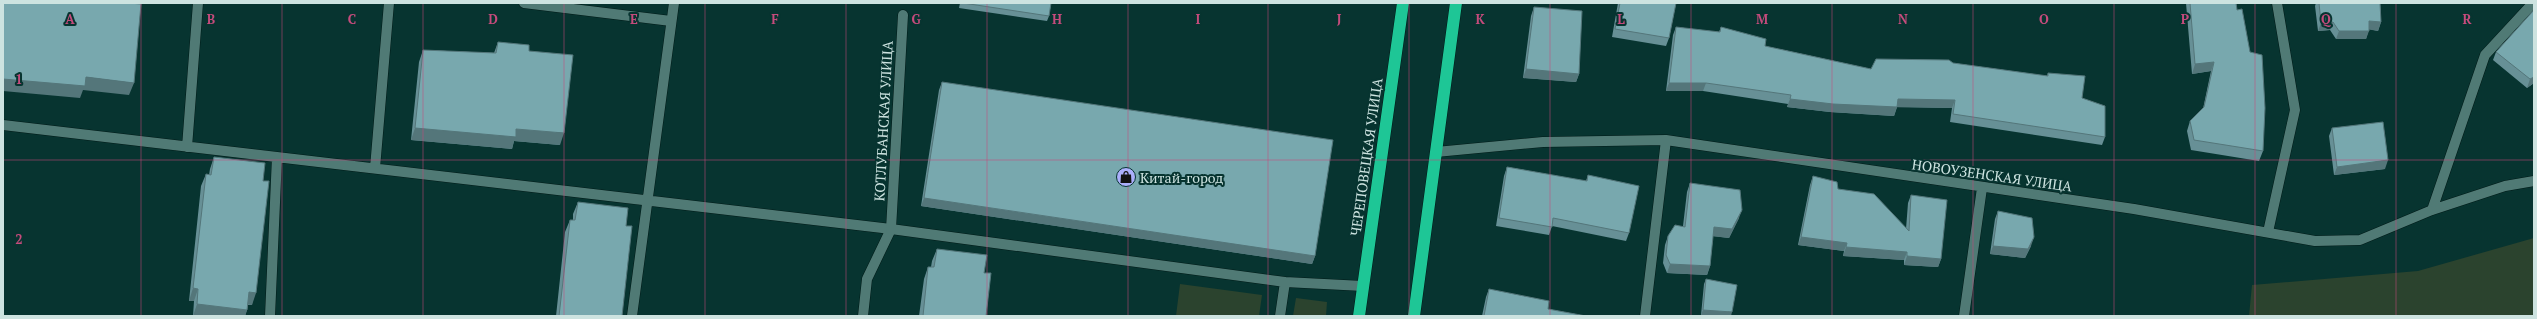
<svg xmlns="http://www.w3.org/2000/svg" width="2537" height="319" viewBox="0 0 2537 319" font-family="'PT Serif',serif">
  <rect width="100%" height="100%" fill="#073430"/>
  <path fill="#2b432e" d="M2534,238v78h-285l3,-31 166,-14z
    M1180,284l82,11 -3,21h-83z
    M1296,298l31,4 -1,14h-33z"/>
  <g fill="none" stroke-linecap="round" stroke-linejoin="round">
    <g stroke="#001b18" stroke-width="11">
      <path id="lane" d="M3,125l888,104 -24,50 -4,37
        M187,147l11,-144
        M375,168l14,-165
        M270,316l7,-159
        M632,316l42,-313"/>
    </g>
    <g stroke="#001b18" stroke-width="11">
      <path id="street" d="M524,3l147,18
        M903,15l-12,214 394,53 78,4
        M1436,152l107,-10 123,-2 468,69 181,32 45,-1 72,-30 73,-24 29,-5
        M2432,210l53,-155 48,-52
        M2268,232l27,-122 -18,-107
        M1280,316l5,-34
        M1645,316l21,-176
        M1964,316l18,-128"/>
    </g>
    <g stroke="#001b18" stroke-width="13">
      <path id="highway" d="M1359,316l44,-313
        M1414,316l42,-313"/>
    </g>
    <use href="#lane" stroke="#507a75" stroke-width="10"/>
    <use href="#street" stroke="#507a75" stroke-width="10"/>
    <use href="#highway" stroke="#1ec696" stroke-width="12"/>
  </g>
  <path fill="#679096" d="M960,3h91l-2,13 -2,5 -88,-13z
    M1618,3h58l-7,35 -3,8 -54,-9z
    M2186,3h50l1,7 26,141 -4,10 -68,-11 -4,-19 3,-10 13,-12 8,-38 -19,3z
    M2316,3h64l1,19 -3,9 -9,-2 -3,10h-30l-6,-9 -12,1 -3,-25z
    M1534,7l45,67 -3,8 -53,-4 8,-62z
    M2534,10v73l-7,5 -34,-28 3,-8z
    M1676,27l43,5 2,-5 44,19 106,23 82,-6 94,13 1,-3 34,25 23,39 -3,8 -152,-23 2,-14 -55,-1 -3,9 -64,-4 -43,-5 1,-3 -85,-13h-37l7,-56z
    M498,42l31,9 31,94 -46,-4 -2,8 -101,-9 8,-78 4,-12 71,3z
    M942,82l373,174 -3,8 -391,-58 18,-116z
    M2332,128l53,41 -51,6 -5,-39z
    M214,157l49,24 -11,124h-4l-1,5 -2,6h-52l1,-15h-5l12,-115 5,-12 3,1 1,-6z
    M1507,167l79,14 2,-6 41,58 -3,8 -74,-15 -3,9 -53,-9 8,-50z
    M1813,176l25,13 68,40 2,-26 3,-8 30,64 -3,8 -34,-2v-5l-61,-4 1,-5 -46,-6 12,-60z
    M1690,183l49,35 -10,20 -16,-2 -3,30 -3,9 -40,-2 -4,-10 2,-18 3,-9 15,-10 4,-34z
    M578,202l48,24 -4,90h-66l9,-84 5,-12h3v-6z
    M1998,211l33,35 -6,12 -35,-4 5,-35z
    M937,249l47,24 2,43h-67l5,-37 4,-12h3l1,-6z
    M1706,279l25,37 -30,-1 3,-31z
    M1489,289l59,20 38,7h-104l4,-19z"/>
  <path fill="#54767a" d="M2369,21l12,1 -3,9 -12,-2z
    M2333,22l-3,8 -12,1 3,-8z
    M2339,31h30l-3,8h-30z
    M2214,62l-3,9 -19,3 3,-10z
    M1526,69l53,5 -3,8 -53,-4z
    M86,77l48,6 -5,12 -46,-5 -3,8 -77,-7v-12z
    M2534,77v6l-7,5 3,-9z
    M1669,83h37l-3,8h-37z
    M1790,99l107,8 -3,9 -64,-4 -43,-5z
    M1898,99l57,1 -3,8 -57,-1z
    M415,128l101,1 48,4 -4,12 -46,-4 -2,8 -101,-9z
    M2388,160l-3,9 -51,6 3,-8z
    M924,198l391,58 -3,8 -391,-58z
    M1742,210l-3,8 -10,20 -18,-2 3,-9z
    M1801,237l46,6 -3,8 -46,-6z
    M2034,237l-3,9 -6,12 -35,-4 3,-8z
    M1846,247l61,5 -3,8 -61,-4z
    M1907,256l34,3 -3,8 -34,-2z
    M1670,264l40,2 -3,9 -40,-2z
    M193,288l5,1 -4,12h-5z
    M249,292l7,1 -4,12 -7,-1z
    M197,304l50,6 -2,6h-52z
    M1703,310l29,2 -1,4 -30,-1z"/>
  <path fill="#78a8ae" stroke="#54767a" d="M3,3h126l12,1 -7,79 -48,-6 -1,9 -82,-7z
    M963,3h88l-2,13z
    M1620,3h56l-7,35 -54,-9z
    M2190,3h46l1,7 5,-1 8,43 12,3 3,53 -2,43 -69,-11 -4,-19 14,-14 10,-45 -19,2z
    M2319,3h61l1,19 -12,-1v10h-30l-6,-9 -12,1z
    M1534,7l48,4 -3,63 -53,-5z
    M2534,10v67l-4,2 -34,-27z
    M1676,27l44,5 1,-5 45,12 -1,7 106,23 5,-10 73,1 4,3 95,13v-3l37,3 -3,22 23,8v31l-152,-23 2,-14 -57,-1 -1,8 -64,-3 -43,-5 1,-4 -85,-12h-37z
    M498,42l31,3v6l44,4 -9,78 -48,-4v8l-101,-9 8,-78 73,3z
    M942,82l391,58 -18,116 -391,-58z
    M2383,122l5,38 -51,7 -5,-39z
    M214,157l51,6 -2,18h6l-13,112 -7,-1 -2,18 -50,-6 1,-15 -5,-1 13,-114 5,1z
    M1507,167l80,14 1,-6 51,11 -10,47 -76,-15 -1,9 -53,-9z
    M1813,176l24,6 1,7 36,5 35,37 2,-36 36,5 -6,59 -34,-3v-4l-61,-5 1,-4 -46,-6z
    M1690,183l50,7 2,20 -10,19 -18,-2 -4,39 -40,-2 -4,-9 2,-19 7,-11 10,2z
    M578,202l50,6 -2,18h6l-10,90h-63l11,-96h5z
    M1998,211l34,7 2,19 -6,12 -35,-3z
    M937,249l50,6 -3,18h7l-5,43h-63l5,-49h6z
    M1706,279l31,6 -5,27 -29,-2z
    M1489,289l60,12 -1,8 38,7h-102z"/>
  <path fill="none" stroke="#c54b7c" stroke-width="1" stroke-opacity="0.55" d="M141,3v313M282,3v313M423,3v313M564,3v313M705,3v313M846,3v313M987,3v313M1128,3v313M1268,3v313M1409,3v313M1550,3v313M1691,3v313M1832,3v313M1973,3v313M2114,3v313M2255,3v313M2396,3v313M3,160h2531"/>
  <defs>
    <g id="shop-disc" transform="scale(1)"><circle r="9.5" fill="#abaffb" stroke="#073430"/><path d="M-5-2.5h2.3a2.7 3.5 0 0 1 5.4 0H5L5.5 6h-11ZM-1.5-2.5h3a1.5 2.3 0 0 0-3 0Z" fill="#111"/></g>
  </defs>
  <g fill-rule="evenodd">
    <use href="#shop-disc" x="1126" y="177"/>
  </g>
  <g text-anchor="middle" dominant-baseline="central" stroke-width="4" stroke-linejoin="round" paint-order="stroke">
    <g font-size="14" fill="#cde3e0" stroke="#073430">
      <text transform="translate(883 121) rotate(-87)">КОТЛУБАНСКАЯ УЛИЦА</text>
      <text transform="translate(1366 157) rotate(-82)">ЧЕРЕПОВЕЦКАЯ УЛИЦА</text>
      <text transform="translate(1992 175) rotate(8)">НОВОУЗЕНСКАЯ УЛИЦА</text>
    </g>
    <g font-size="14" fill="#cde3e0" stroke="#073430" text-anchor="start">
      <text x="1140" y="177">Китай-город</text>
    </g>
  </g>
  <g font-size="13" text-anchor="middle" font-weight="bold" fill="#c54b7c" stroke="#073430" stroke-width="4" stroke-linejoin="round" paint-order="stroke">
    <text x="70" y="24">A</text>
    <text x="211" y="24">B</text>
    <text x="352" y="24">C</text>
    <text x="493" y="24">D</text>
    <text x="634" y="24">E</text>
    <text x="775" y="24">F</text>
    <text x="916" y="24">G</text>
    <text x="1057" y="24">H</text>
    <text x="1198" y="24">I</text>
    <text x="1339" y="24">J</text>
    <text x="1480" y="24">K</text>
    <text x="1621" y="24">L</text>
    <text x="1762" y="24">M</text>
    <text x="1903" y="24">N</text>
    <text x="2044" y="24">O</text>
    <text x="2185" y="24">P</text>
    <text x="2326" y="24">Q</text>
    <text x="2467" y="24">R</text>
    <text x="19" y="84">1</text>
    <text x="19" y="244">2</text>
  </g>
  <rect width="2537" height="319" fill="none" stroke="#cde3e0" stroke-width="8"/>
</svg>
